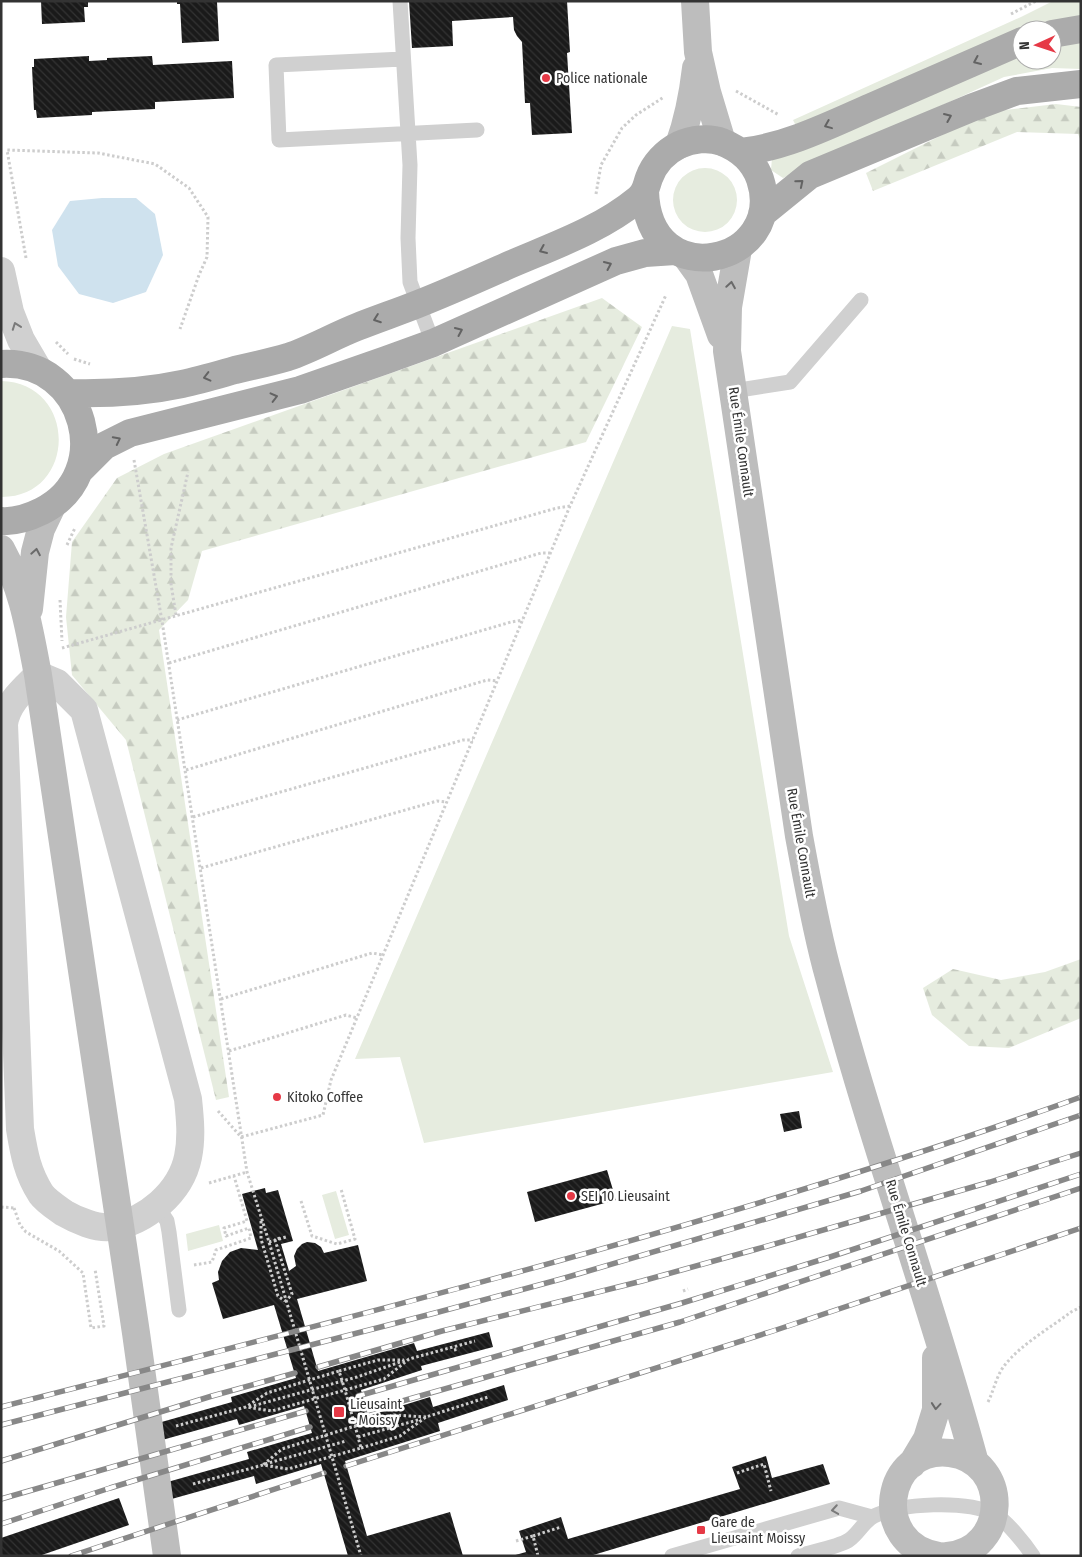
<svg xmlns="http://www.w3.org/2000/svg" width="1082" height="1557" viewBox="0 0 1082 1557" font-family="'Fira Sans Condensed',sans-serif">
  <defs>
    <pattern id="forest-firs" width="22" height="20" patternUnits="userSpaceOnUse" patternTransform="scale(1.25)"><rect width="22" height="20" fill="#e6ecdf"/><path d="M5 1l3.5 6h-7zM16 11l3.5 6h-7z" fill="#c6cbc0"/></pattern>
    <pattern id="building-back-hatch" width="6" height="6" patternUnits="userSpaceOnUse" patternTransform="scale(1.25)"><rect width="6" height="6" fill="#1a1a1a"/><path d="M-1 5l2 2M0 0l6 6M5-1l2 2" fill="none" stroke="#333"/></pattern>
  </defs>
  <rect width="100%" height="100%" fill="#fff"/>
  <path fill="#e6ecdf" d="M1053,1h28v19l-33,2 -31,8 -220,98 -4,-8 228,-103z
    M1081,38v31l-29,-1 -48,9 -221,101 -12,-8 1,-12 250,-111v13h30v-19z
    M673 200a32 32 0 1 1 64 0a32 32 0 1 1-64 0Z
    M672,326l18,3 99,607 44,136 -409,71 -24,-86 -45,2z
    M1,381c78,2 76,117 0,116z
    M336,1191l13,44 -14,4 -13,-44z
    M219,1225l4,16 -35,10 -2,-17z"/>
  <path fill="url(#forest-firs)" d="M1056,104l25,3v34l-3,-7 -61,-2 -144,59 -7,-18 122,-61z
    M602,298l40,29 -56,115 -384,109 -14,49 -29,30 70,467 -13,3 -90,-360 -54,-65 -6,-58 6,-75 45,-64 47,-24z
    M1081,959v59l-72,30 -40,-2 -37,-31 -9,-27 30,-19 48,11 44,-8z"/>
  <path fill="#cfe2ee" d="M102,198h34l19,16 8,41 -17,37 -33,11 -34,-9 -21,-28 -6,-36 18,-29z"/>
  <path fill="url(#building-back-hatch)" d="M41,1h47v6h-4l1,15 -43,2z
    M177,1l40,1 2,39 -37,2 -2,-39h-3z
    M409,1h158l3,51 -3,1 5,80 -40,2 -2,-32h-5l-3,-61 -5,-6 -3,-6 -1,-13 -61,4 1,25 -41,2z
    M89,56v5l18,-1v-2l45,-2 1,9 79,-4 2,37 -79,4v7l-63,3v3l-55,3 -1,-8h-2l-2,-43h2v-8z
    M799,1111l3,17 -18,4 -4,-18z
    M607,1170l9,30 -81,22 -8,-30z
    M265,1188l1,5 12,-3 15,51 -12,3 8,27 7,-5 -2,-10 3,-7 5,-5 5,-2 8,1 6,4 3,6 34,-8 9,36 -70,18 21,72 96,-28 3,8 72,-19 4,15 -72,19 1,4 -61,20 7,26 62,-19 3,10 71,-22 4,15 -70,23 2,8 -95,30 22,75 83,-24 13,44h-115l-27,-92 -65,20 -2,-8 -86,24 -4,-17 85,-24 -2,-7 65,-19 -8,-27 -65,19 -2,-6 -82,23 -4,-17 81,-23 -1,-5 65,-19 -22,-73 -51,14 -11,-36 7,-3 -1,-8 4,-11 8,-9 11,-4 17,2 -16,-56z
    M766,1456l6,22 51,-14 7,20 -240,72h-78l14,-4 -7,-21 42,-14 7,22 172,-50 -8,-22z
    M119,1498l10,27 -90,31h-38v-18z"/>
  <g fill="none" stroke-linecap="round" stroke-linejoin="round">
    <path stroke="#cdcdcd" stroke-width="3" stroke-dasharray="2.5 2.5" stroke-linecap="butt" d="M1011,14l25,-13
      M736,91l43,24
      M596,194l5,-29 21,-37 14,-13 28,-18
      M26,258l-19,-108 91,3 57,11 34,24 19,29 -1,40 -8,18 -19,54
      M56,342l12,12
      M74,359l16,5
      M134,460l28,161 85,551 22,70 92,314
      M67,545l8,-17
      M60,600l2,41
      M176,615l-5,-31v-36l17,-76
      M62,648l495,-140 13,-2
      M169,663l372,-110h10
      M177,720l334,-98 12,-2
      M186,770l301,-90 10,1
      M193,817l270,-77h10
      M201,868l236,-67 9,1
      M221,999l151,-46 11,2
      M229,1051l117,-36 11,3
      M218,1111l23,26 82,-22 8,-35 239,-574 96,-211
      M209,1183l38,-11
      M301,1201l11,35 25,8 18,-5 -14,-50
      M1,1207l14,1
      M14,1208l6,17 6,7 33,19 24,22 8,55 13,-2 -9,-57
      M261,1221v18l17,57 7,5
      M280,1238l-5,2 17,54 -6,7
      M269,1242l17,-5
      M194,1265l18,-3 4,-12 35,-12 -2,-10 -23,8 -2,-8 23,-7 -13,-45
      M683,1291l5,-2
      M454,1350l5,-1
      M339,1371l39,-11h26
      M988,1402c6,-12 8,-25 16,-36 16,-21 46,-38 67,-54l10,-5
      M249,1407l108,-30 49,-17
      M426,1417l-32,-2 -39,11 -10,-36 39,-11 25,-20 66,-18
      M176,1426l70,-19 26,4 73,-21 -6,-19 -72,22 -21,14
      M358,1437l63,-18
      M361,1448l39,-12 26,-19 62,-20
      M265,1464l81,-23
      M737,1473l27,-9 7,27
      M193,1484l70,-19 25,4 73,-21 -6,-22 -73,23 -19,16
      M533,1536l28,-9
      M516,1541l17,-5 5,20"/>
    <path stroke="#d0d0d0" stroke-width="15" d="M400,1l10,164 -2,73 2,44 23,61
      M403,59l-127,6 3,75 198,-10
      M733,391l57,-9 71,-82
      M157,1206l10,15 2,11 10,78
      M672,1556l167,-48 33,9
      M798,1556c12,-4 41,-9 51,-16 9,-6 15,-19 25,-24 27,-13 92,-16 120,-2 12,6 31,30 39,42"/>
    <path stroke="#d0d0d0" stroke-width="28" d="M1,271l9,41 11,28 17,29
      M38,675l19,8 27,27 104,389c2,19 4,39 0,58 -7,35 -42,65 -77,70 -14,2 -35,-7 -47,-14 -7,-5 -18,-12 -23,-19 -14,-22 -17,-41 -21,-65l-16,-405c3,-21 19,-34 34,-49z"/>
    <path stroke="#bdbdbd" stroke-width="28" d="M695,1l3,51 9,40 15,50
      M679,145c9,-25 14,-51 17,-77
      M738,249l-10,58 -1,44 72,485c9,48 17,95 30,141 43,164 102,323 146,486
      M686,256l13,18 22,61
      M1,549c23,42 28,80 37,126l98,658 31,223
      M29,609l6,-57 6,-23 11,-23
      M912,1464l15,-25 9,-29v-52
      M939,1556c-70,-11 -55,-111 11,-103 61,8 59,98 -3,103"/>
    <path stroke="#ababab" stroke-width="28" d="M1052,34l29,-5
      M741,152c45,-5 89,-27 130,-45 50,-22 101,-44 151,-66
      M762,214l48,-39 161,-67 46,-17 64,-7
      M1,364c85,-5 115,110 41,147 -12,6 -27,11 -41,10
      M68,393c37,1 77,-1 114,-9 18,-4 35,-9 53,-14 18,-4 36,-8 53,-13 24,-8 46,-21 69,-30 20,-8 41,-15 61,-23 28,-11 55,-23 82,-35 47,-21 98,-37 138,-70 8,-6 8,-13 11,-21 5,-14 16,-26 30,-33 13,-6 30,-8 43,-3 18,7 32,20 38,37 28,85 -112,118 -115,12
      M80,470l24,-24 26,-13 170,-43 86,-30 47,-17 183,-82 29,-8 30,-2"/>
    <g stroke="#888" stroke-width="5.5">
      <path id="rail" d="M318,1367l124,-36 200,-50 115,-32 233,-67 91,-29
        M362,1395l-4,1 324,-93 148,-46 251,-83
        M1,1407c363,-93 727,-183 1080,-310
        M367,1411l313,-89 401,-134
        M1,1425l434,-112 126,-34 300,-88 220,-76
        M1,1461l211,-65 83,-23
        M346,1466l427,-135 308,-103
        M1,1499l305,-88
        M1,1524l109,-36 200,-61
        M71,1556l253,-83"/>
    </g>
    <use href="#rail" stroke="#fff" stroke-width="4" stroke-dasharray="11" stroke-linecap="butt"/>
  </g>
  <defs><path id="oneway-chevron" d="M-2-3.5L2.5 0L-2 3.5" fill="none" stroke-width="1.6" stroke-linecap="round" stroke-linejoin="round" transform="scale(1.25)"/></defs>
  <g stroke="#636363">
    <use href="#oneway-chevron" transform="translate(977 61) rotate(156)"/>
    <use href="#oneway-chevron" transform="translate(948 117) rotate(-23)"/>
    <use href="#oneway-chevron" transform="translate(828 125) rotate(158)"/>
    <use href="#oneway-chevron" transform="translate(800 183) rotate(-40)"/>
    <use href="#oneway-chevron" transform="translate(543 250) rotate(157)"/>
    <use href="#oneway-chevron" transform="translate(608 265) rotate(-24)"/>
    <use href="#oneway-chevron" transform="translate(377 319) rotate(160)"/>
    <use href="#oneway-chevron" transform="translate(459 331) rotate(-24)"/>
    <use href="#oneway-chevron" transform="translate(207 377) rotate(166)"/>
    <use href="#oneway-chevron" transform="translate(274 397) rotate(-14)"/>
    <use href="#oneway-chevron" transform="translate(117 440) rotate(-27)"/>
  </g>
  <g stroke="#6a6a6a">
    <use href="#oneway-chevron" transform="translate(731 285) rotate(-81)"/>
    <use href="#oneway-chevron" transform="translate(36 552) rotate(-80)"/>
    <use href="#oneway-chevron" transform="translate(936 1406) rotate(95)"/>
  </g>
  <g stroke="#7a7a7a">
    <use href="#oneway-chevron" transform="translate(16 326) rotate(-110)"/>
    <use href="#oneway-chevron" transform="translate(835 1510) rotate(171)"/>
  </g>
  <g fill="#e63946" stroke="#fff" stroke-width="2">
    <circle cx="546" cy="78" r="5"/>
    <circle cx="277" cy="1097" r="5"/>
    <circle cx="571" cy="1196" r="5"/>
    <rect x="333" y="1406" width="12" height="12" rx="2.5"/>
    <rect x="696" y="1525" width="10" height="10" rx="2.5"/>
  </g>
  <g text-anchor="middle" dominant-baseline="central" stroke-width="5" stroke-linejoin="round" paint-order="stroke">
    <g font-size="14" fill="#333" stroke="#fff" text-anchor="start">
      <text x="556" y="78">Police nationale</text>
      <text x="287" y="1097">Kitoko Coffee</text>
      <text x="581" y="1196">SEI 10 Lieusaint</text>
      <text x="350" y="1404">Lieusaint<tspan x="350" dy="16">- Moissy</tspan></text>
      <text x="711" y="1522">Gare de<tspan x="711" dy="16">Lieusaint Moissy</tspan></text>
    </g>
    <g font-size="14" fill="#333" stroke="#fff">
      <text transform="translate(741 442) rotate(82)">Rue Émile Connault</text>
      <text transform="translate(801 843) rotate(80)">Rue Émile Connault</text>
      <text transform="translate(906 1233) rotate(73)">Rue Émile Connault</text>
    </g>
  </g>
  <rect width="1082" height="1557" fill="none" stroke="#333333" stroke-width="5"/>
  <g transform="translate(1037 45) rotate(267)"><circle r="24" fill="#ffffff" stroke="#adadad"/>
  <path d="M0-4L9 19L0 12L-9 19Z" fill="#e63946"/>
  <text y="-8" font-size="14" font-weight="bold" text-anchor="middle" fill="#333333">N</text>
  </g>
</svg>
